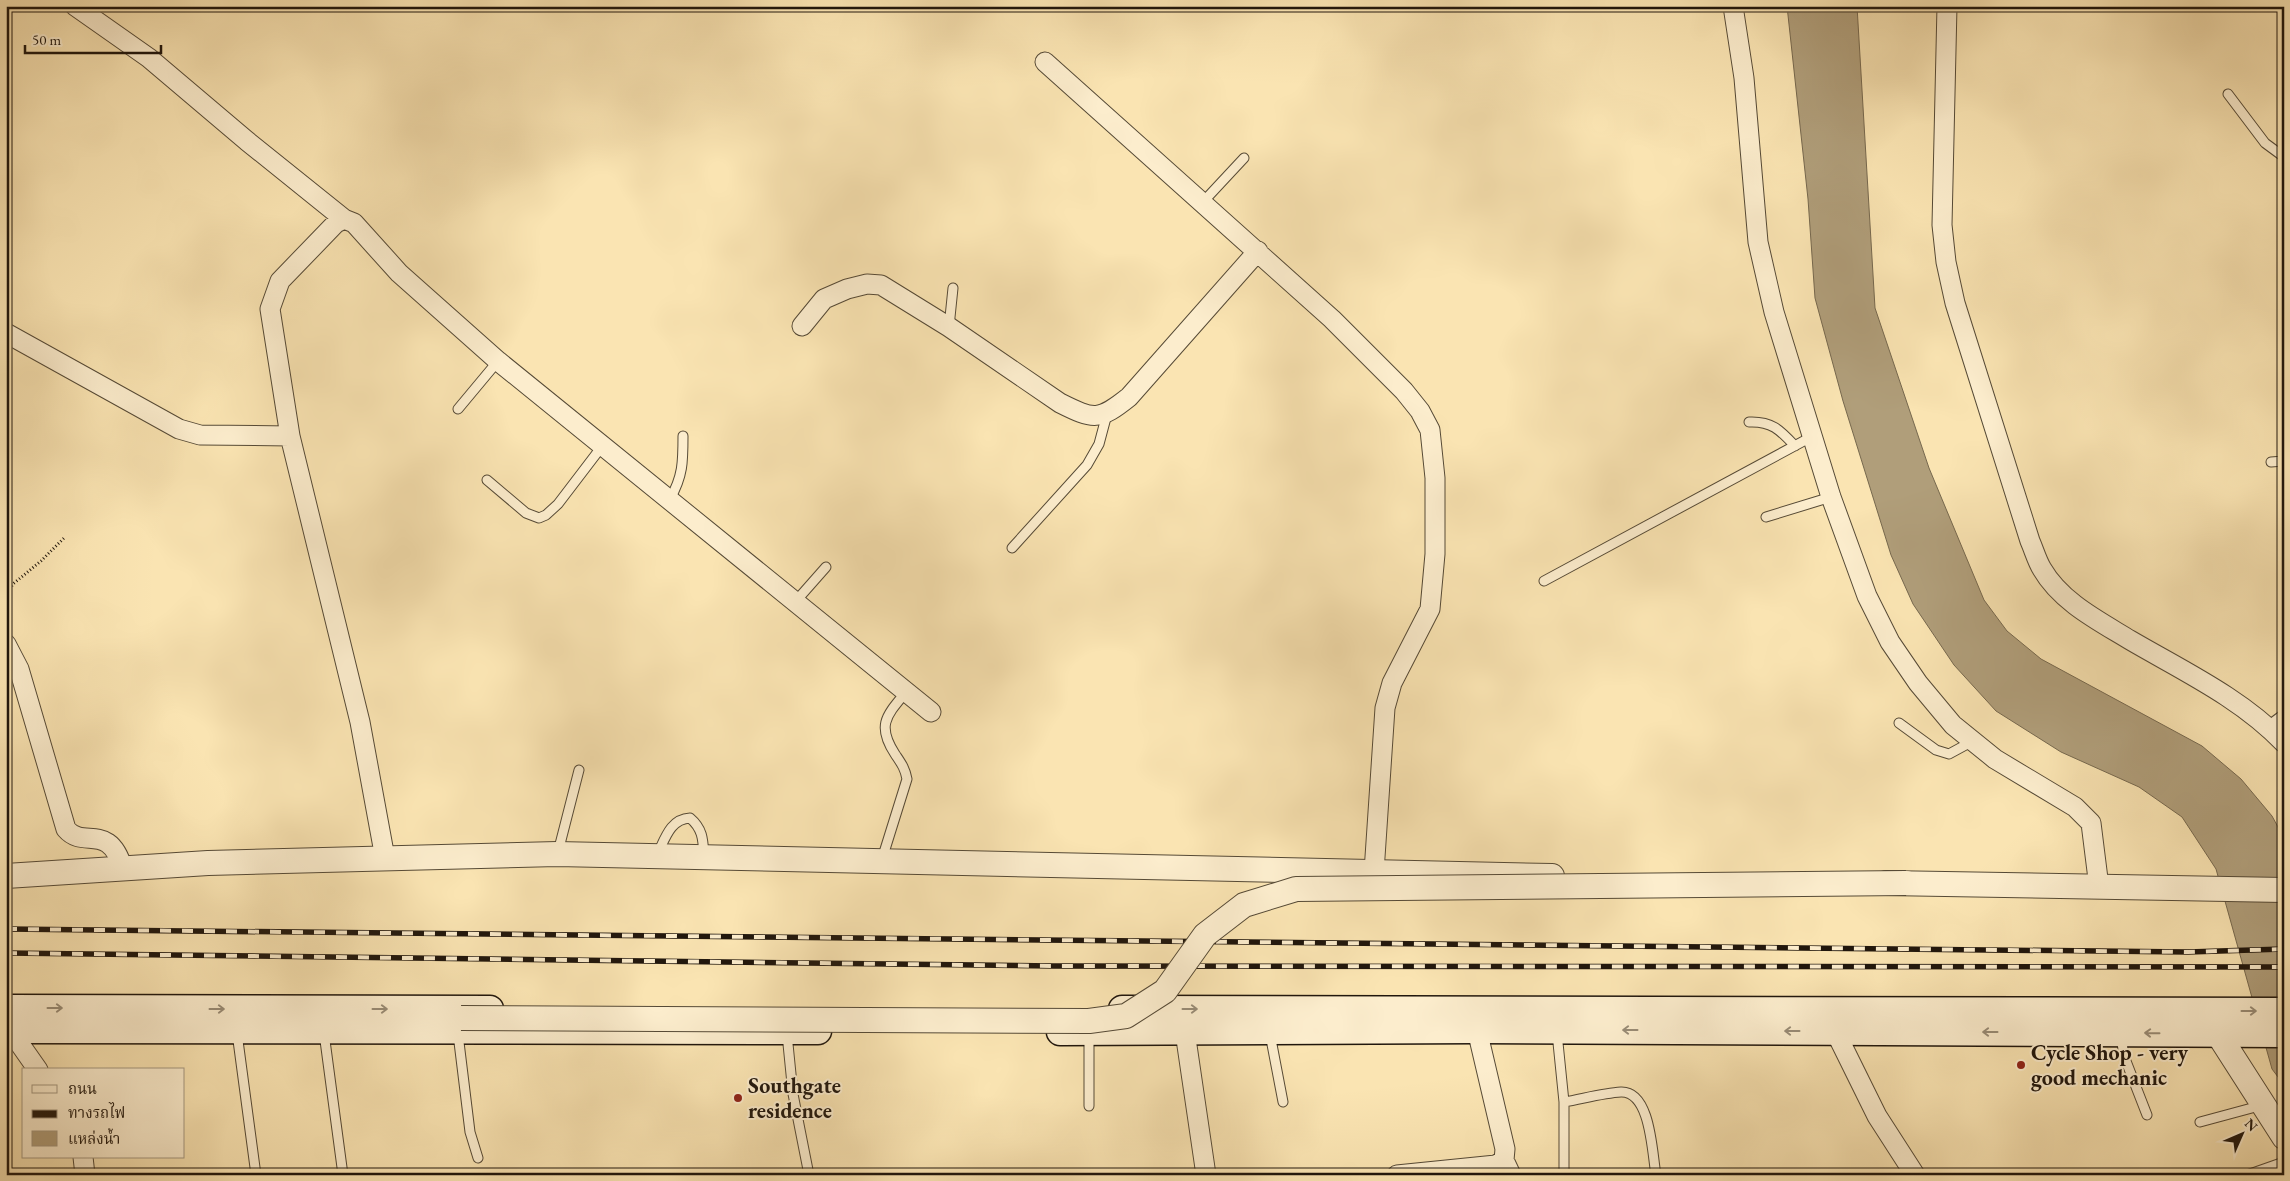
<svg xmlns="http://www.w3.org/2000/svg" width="2290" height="1181" viewBox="0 0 2290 1181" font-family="'EB Garamond','Noto Serif Thai',serif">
  <rect width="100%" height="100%" fill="#fae4b2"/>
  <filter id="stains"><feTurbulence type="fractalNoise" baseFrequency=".004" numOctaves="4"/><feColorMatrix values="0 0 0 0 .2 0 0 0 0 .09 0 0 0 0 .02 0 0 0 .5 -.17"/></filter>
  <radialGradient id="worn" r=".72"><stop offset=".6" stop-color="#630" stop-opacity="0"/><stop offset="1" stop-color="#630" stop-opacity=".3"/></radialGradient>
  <path fill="#b09e7a" stroke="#76684e" d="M1787,6h70l18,302 54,160 55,132 23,31 34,28 161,87 39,33 31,37 12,22v247l-12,-16 -56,-200 -34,-52 -43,-30 -78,-35 -65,-41 -42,-46 -41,-61 -22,-49 -48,-154 -28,-103 -7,-99z"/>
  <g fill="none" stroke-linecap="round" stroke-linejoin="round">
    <g stroke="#564a36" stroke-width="11">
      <path id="service" d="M2228,94l37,49 19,14
        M1203,202l41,-44
        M949,327l4,-39
        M458,409l40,-48
        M1749,422c23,-1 31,8 46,24
        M2271,462l13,-1
        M487,480l39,33 13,5 7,-3 12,-11 45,-59
        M670,499c13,-23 13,-37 13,-63
        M1766,517l65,-20
        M1012,548l75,-83 12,-21 8,-30
        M1544,581l269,-145
        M796,601l30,-34
        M1899,723l37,27 13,4 24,-13
        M2268,726l16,-12
        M558,852l21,-82
        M657,855c8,-16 13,-36 33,-37 13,11 13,22 14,38
        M882,859l25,-80c-2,-11 -6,-16 -12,-25 -19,-29 -8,-39 11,-62
        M237,1033l19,142
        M324,1033l19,142
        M1557,1033l7,69v73
        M458,1034l12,98 8,26
        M787,1034l6,60 16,81
        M1270,1034l13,68
        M1089,1035v71
        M2121,1036l3,20 23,59
        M1564,1102c18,-3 39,-9 57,-10 30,-1 31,61 35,83
        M2200,1122l63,-17
        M2247,1175l37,-13"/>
    </g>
    <g stroke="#564a36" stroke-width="21">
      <path id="minor" d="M75,6l74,52 98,83 97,78 10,4 45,50 99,88 433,351
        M1733,6l11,72 14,164 16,70 57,185 36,99 23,46 28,41 35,42 42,34 80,48 16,16 8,64
        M1947,6l-5,219 4,37 9,41 75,238c4,9 7,20 12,28 19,33 57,52 88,71 53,31 111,58 154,103
        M1045,62l287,257 72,72 16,20 10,19 5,48v76l-5,55 -38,74 -7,25 -11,164
        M344,219l-8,4 -56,58 -10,28 20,127 70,286 25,136
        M802,326l22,-27 23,-10 20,-5 14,1 68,42 111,76c34,17 39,18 69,-6l129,-146
        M6,333l173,96 21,6 90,1
        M6,644l13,25 47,160c18,21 43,-8 57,40
        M10,1030l28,40
        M1477,1030l28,119 -1,11 7,15
        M1835,1031l42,85 38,59
        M1185,1032l21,143
        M83,1157l2,18
        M1397,1175l99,-10 8,-5"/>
    </g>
    <g stroke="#564a36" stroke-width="26">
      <path id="tertiary" d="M6,876l202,-13 349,-9 995,22
        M1886,883l398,7
        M2218,1034l66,103"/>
    </g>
    <g stroke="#20160c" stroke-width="29">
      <path id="secondary" d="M6,1008l484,1
        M1122,1009l1162,2
        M6,1030l812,1
        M1060,1032l417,-2 807,4"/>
    </g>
    <path stroke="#20160c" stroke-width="3" stroke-dasharray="1 2.5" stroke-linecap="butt" d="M6,595l7,-11 28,-23 23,-23"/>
    <use href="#service" stroke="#fcedcd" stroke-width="9"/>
    <use href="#minor" stroke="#fcedcd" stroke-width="19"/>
    <use href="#tertiary" stroke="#fcedcd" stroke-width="24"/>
    <use href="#secondary" stroke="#fcedcd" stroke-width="26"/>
    <g stroke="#20160c" stroke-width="5.5">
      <path id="rail" d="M6,929l2182,23 96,-3
        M6,953l1047,13 1231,1"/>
    </g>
    <use href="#rail" stroke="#fcedcd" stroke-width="4" stroke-dasharray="11" stroke-linecap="butt"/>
    <g stroke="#564a36" stroke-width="26" stroke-linecap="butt">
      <path id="tertiary-bridge" d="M461,1018l628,3 37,-5 39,-25 40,-56 39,-30 52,-16 610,-6"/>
    </g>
    <use href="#tertiary-bridge" stroke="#fcedcd" stroke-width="24"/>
  </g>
  <defs><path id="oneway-shaft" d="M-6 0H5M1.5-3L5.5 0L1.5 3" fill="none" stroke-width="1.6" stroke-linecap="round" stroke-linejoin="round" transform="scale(1.25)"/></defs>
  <g stroke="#998c76">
    <use href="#oneway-shaft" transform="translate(55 1008)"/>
    <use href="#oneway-shaft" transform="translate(217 1009)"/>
    <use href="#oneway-shaft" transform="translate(380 1009)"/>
    <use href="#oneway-shaft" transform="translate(1190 1009)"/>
    <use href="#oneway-shaft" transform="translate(2249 1011)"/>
    <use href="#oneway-shaft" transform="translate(1630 1030) rotate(-180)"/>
    <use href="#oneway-shaft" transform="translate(1792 1031) rotate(-180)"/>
    <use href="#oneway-shaft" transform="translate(1990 1032) rotate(-180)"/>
    <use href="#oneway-shaft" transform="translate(2152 1033) rotate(-179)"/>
  </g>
  <g fill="#8f2418" stroke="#fcedcd" stroke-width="2">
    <circle cx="2021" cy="1065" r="5"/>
    <circle cx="738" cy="1098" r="5"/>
  </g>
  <g text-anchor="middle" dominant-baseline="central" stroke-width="4" stroke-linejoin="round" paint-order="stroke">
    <g font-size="22" font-weight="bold" fill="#20160c" stroke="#fcedcd" text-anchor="start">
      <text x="2031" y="1052">Cycle Shop - very<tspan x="2031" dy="25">good mechanic</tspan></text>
      <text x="748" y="1085">Southgate<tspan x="748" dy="25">residence</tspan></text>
    </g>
  </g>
  <rect width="2290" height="1181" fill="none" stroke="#fae4b2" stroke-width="25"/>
  <rect x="8" y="8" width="2275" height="1166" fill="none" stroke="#20160c" stroke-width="2.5"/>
  <rect x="12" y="12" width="2265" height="1156" fill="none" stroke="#20160c"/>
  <rect x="22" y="1068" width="162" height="90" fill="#fcedcd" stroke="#a49780"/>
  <rect x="32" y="1085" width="25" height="8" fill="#fcedcd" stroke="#a49780"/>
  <text x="68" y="1094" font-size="15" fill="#20160c">ถนน</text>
  <rect x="32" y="1110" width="25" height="8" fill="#20160c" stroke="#a49780"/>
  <text x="68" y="1118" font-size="15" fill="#20160c">ทางรถไฟ</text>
  <rect x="32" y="1131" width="25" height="15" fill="#b09e7a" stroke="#a49780"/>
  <text x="68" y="1144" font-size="15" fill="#20160c">แหล่งน้ำ</text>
  <g transform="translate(2242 1134) rotate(45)" stroke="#fcedcd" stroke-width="4" paint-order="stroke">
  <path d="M0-4L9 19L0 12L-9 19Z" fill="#20160c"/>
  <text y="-8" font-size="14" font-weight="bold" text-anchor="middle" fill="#20160c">N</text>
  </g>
  <path d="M25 45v8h136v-8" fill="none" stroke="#20160c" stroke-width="2.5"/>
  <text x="32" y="45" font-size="15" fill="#20160c" stroke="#fcedcd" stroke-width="4" paint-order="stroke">50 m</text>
  <rect width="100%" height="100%" filter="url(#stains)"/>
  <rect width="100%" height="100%" fill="url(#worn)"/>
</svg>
